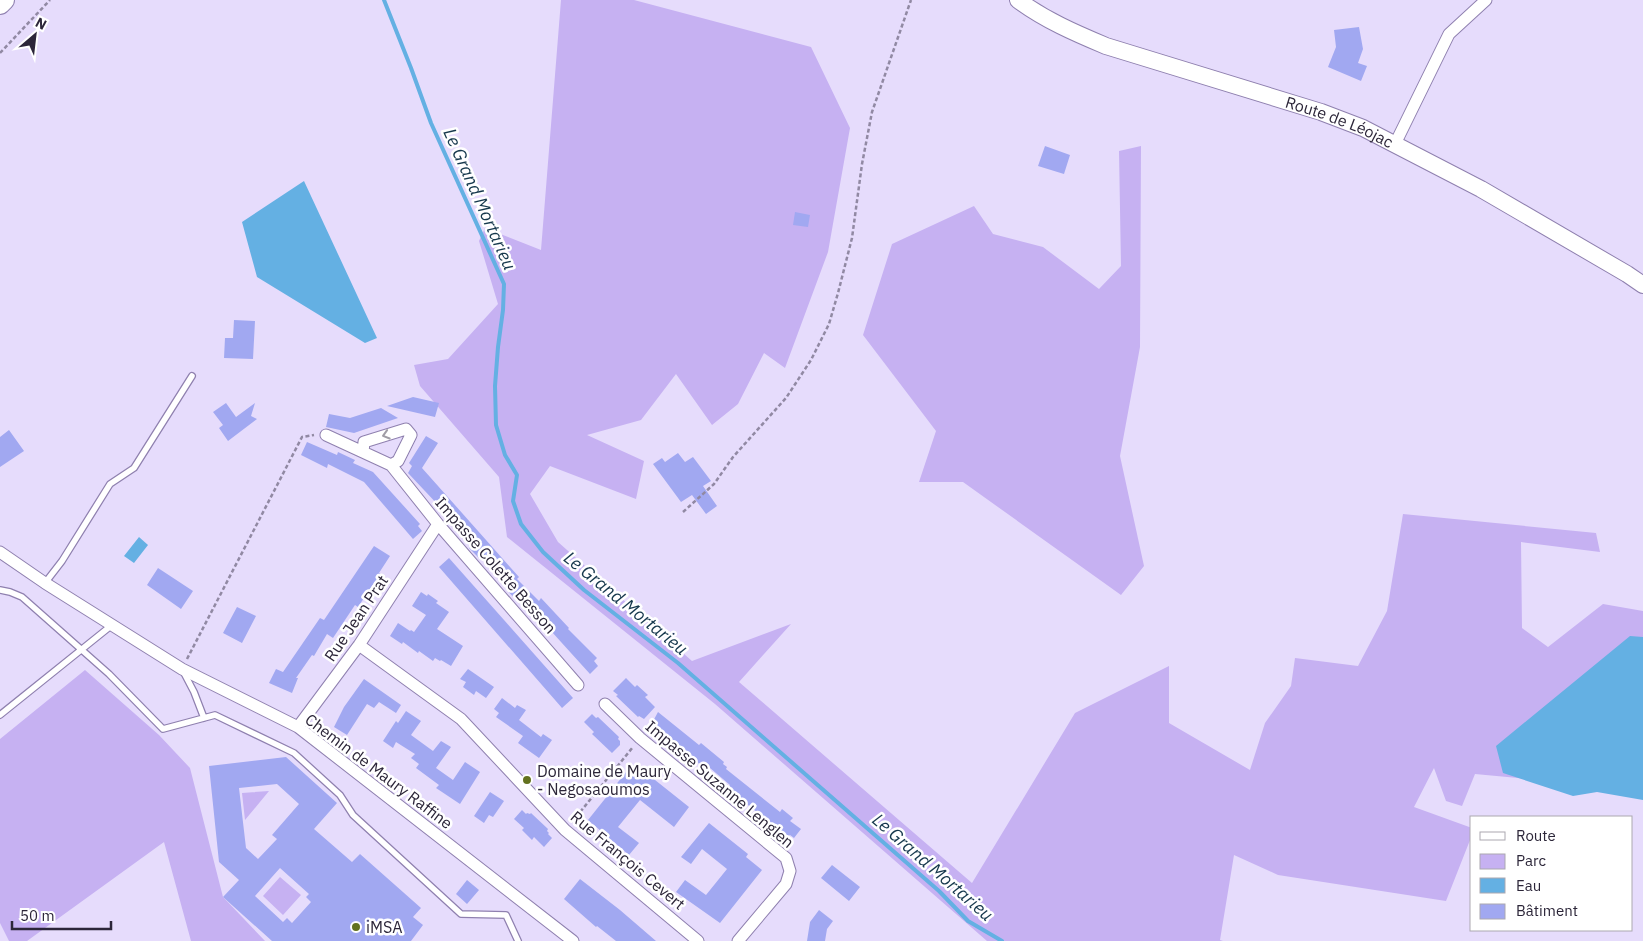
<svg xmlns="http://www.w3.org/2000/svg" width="1643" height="941" viewBox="0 0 1643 941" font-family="'IBM Plex Sans',sans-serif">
  <rect width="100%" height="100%" fill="#e6dcfc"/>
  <path fill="#c6b1f2" d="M561,0h73l177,47 39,81 -22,124 -43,116 -21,-15 -26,51 -26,21 -36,-51 -35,46 -54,15 57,26 -8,38 -86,-33 -20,28 28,48 134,119 99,-37 -52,58 233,201 103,-170 94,-47v57l81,47 15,-47 26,-37 4,-28 63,8 29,-55 16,-97 193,19 4,19 -79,-10 1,86 26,19 55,-43 40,7v179l-168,-16 -13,32 -16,-5 -12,-33 -20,39 58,21v7l-26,66 -168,-26 -44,-20 -14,85 3,1h-236l-272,-237 -208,-167 -8,-60 -79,-91 -6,-21 34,-6 50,-55 -19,-63 6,-13 56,22z
    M1141,146l-1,201 -20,109 24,110 -23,29 -158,-113h-44l17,-51 -73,-96 29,-91 82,-38 19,28 50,13 56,42 22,-23 -2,-115z
    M85,670l74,65 31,33 33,129 42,44h-74l-27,-99 -137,99h-18l-9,-18v-184z
    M269,791l-24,29 -3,-27z
    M280,877l21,18 -18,20 -20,-19z"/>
  <path fill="#64b0e3" d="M304,181l73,157 -12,5 -108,-66 -15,-55z
    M139,537l9,8 -14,18 -10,-7z
    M1630,636l13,1v163l-46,-8 -24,4 -70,-23 -7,-27z"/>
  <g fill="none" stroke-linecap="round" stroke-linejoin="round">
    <path stroke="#64b0e3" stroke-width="4" d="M384,0l27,68 20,55 73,161 -1,26 -5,37 -3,39 1,39 9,30 12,20 -4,26 8,23 22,28 41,38 94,73 261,228 29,30 34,20"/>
  </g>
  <path fill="#a1a8f1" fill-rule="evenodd" d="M1359,27l4,22 -5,14 9,3 -6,15 -33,-14 8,-20 -2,-17z
    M1045,146l25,9 -6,19 -26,-8z
    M795,212l15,3 -2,12 -15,-2z
    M234,320l21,1 -2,38 -29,-1 1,-20h8z
    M413,397l26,6 -4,14 -48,-11z
    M226,403l10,14 19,-14 -4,13 6,3 -29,22 -9,-13 4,-3 -10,-13z
    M381,408l17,10 -44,15 -28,-6 3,-13 21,4z
    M9,430l15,21 -24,16v-30z
    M426,436l12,7 -16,25 97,109 -2,2 22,22 2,-3 28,30 -1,1 29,29 -3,3 4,5 -8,8 -67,-74 -1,1 -4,-4 -3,2 -9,-10 2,-3 -27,-30 -2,2 -10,-10 4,-3 -18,-20 1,-1 -48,-51 4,-7 -3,-3z
    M307,442l30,13 1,-3 17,8 -2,3 20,9 47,52 -2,2 4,5 -9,8 -49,-57 -36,-18 -1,4 -26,-13z
    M678,453l7,9 8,-5 18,24 -8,5 14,20 -11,8 -14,-19 -11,7 -28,-38 9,-6 3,4z
    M374,546l16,10 -11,17 1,1 -22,33 -3,-2 -22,33 -6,-4 -13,22 -2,-1 -16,23h2l-6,15 -23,-10 7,-14 7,3 37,-54 4,2z
    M449,558l124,140 -11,10 -123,-141z
    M158,568l35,23 -12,18 -34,-24z
    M421,592l6,4 1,-2 10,7 -2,2 13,9 -12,17 26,17 -12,20 -10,-6 -1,1 -5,-3 -2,3 -14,-10 -1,2 -15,-11 -1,2 -12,-8 8,-13 12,8 1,-1 3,2 12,-17 -14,-9z
    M237,607l19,9 -14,27 -19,-10z
    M468,669l26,18 -8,11 -10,-7 -2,4 -11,-8 3,-5 -6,-3z
    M626,678l9,9 2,-2 11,10 -3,2 10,10 -11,12 -5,-3 -1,1 -22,-21 2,-1 -5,-4z
    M364,679l37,26 -5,8 -17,-11 -5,6 -7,-4 -20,31 -13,-8 10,-20z
    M502,698l13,10 2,-3 9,5 -7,10 22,17 2,-3 9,6 -13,18 -21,-15 5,-7 -27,-19 3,-4 -5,-4z
    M406,711l15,10 -10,14 22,16 8,-10 10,6 -15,21 17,12 12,-18 15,10 -20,32 -24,-16 3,-3 -23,-17 3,-4 -8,-6 4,-4 -19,-12 -3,6 -10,-7 13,-20 2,2z
    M658,712l41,33 2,-2 23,19 -1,2 4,3 -1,2 54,43 2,-3 11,9 -3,3 11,8 -7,9 -4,-3 -2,1 -53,-41 -1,-3 -6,-4 2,-3 -20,-17 -2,3 -28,-23 1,5 -21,-17 -1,-5 -8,-6z
    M592,714l4,4 2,-1 21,20 -1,2 2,2v4l-8,8 -20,-19 2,-2 -10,-10z
    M286,757l51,46 -23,26 38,33 8,-8 61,54 -8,9 10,8 -12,16h-139l-49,-44 16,-17 -20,-18 -10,-96zM277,784l22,20 -27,31 5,4 -19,20 -12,-11 -7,-60zM280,868l29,26 -3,3 5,5 -19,21 -5,-5 -4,4 -28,-26z
    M631,766l16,13 3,-3 39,31 -15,20 -34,-27 -22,27 21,16 -10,12 -41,-35 20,-25 -2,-1 6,-8 2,1z
    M490,792l14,9 -11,16 -4,-2 -5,8 -10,-7z
    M522,810l4,4 1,-1 3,1 1,-1 17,16 -1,2 2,2 -1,1 4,4 -8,9 -10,-10 -2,3 -10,-10 2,-2 -10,-9z
    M709,823l39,31 -2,3 16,13 -42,53 -44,-31 9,-12 21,15 21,-26 -25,-20 -11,15 -10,-7z
    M832,865l28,22 -11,14 -28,-23z
    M580,879l40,31 36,31h-40l-19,-15 -1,1 -32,-28z
    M467,880l12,10 -12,14 -11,-10z
    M819,910l14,11 -6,8 -2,12h-18l3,-19z"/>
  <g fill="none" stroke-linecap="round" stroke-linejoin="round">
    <g stroke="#8f80af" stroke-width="8">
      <path id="lane" d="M45,583l17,-22 48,-77 24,-16 58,-92
        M0,590l10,2 12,5 87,77 54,55 52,-14 79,38 46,42 13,20 108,99 45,1 12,26
        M183,671l11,21 10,26
        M0,715l112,-90"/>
    </g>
    <g stroke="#8f80af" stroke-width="13">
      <path id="street" d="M1395,144l54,-110 37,-34
        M326,435l65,30 47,59 140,161
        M363,452l1,-10 42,-13 5,6 -13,26 -7,4
        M0,552l45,31 137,86 116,58 275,214
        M359,645l102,74 104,111 133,111
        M605,704l35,34 146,120 4,13 -4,13 -48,57
        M298,727l61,-82 79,-121"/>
    </g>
    <g stroke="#8f80af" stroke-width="18">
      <g id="secondary">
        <path id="s1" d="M1018,0c27,20 57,33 88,46l215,66 42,16 118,61 146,85 16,11"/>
      </g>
    </g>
    <g stroke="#8f80af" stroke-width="22">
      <path id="highway" d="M0,4l4,-4"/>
    </g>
    <path stroke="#9189a3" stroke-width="2.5" stroke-dasharray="4 2.5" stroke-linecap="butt" d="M0,53l50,-53
      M683,512l31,-28 19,-27 53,-59 25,-38 18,-36 9,-31 14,-55 10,-74 10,-52 39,-112
      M187,659l115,-222 12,-2
      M572,822l61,-75"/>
    <use href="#lane" stroke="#fff" stroke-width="5.5"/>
    <use href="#street" stroke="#fff" stroke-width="11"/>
    <use href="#secondary" stroke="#fff" stroke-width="16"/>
    <use href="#highway" stroke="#fff" stroke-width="20"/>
  </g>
  <defs><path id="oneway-chevron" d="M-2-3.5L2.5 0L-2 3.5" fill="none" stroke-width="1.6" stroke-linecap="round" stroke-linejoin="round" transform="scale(1.25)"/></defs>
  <use stroke="#a09da6" href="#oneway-chevron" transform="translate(386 435) rotate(163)"/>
  <g fill="#63721f" stroke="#fff" stroke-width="2">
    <circle cx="527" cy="780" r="5"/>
    <circle cx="356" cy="927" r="5"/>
  </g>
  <g text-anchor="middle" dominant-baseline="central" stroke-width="5" stroke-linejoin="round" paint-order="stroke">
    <g font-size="16" fill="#2c2639" stroke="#fff">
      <text stroke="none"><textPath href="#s1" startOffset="345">Route de Léojac</textPath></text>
      <text transform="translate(496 565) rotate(49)">Impasse Colette Besson</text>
      <text transform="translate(356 618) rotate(-56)">Rue Jean Prat</text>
      <text transform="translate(379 771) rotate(37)">Chemin de Maury Raffine</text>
      <text transform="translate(720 784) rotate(40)">Impasse Suzanne Lenglen</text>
      <text transform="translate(628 860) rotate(40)">Rue François Cevert</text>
    </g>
    <g font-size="16" fill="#2c2639" stroke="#fff" text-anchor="start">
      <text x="537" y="771">Domaine de Maury<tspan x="537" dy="18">- Negosaoumos</tspan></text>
      <text x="366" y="927">iMSA</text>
    </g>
    <g font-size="18" font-style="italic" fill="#16384d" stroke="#fff">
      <text transform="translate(480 199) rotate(66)">Le Grand Mortarieu</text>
      <text transform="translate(626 603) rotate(39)">Le Grand Mortarieu</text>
      <text transform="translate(933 867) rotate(41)">Le Grand Mortarieu</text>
    </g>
  </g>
  <rect x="1470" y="816" width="162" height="115" fill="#ffffff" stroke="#aba8b0"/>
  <rect x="1480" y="832" width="25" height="8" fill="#ffffff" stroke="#aba8b0"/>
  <text x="1516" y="841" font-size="15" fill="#2c2639">Route</text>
  <rect x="1480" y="854" width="25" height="15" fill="#c6b1f2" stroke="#aba8b0"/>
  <text x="1516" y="866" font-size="15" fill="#2c2639">Parc</text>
  <rect x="1480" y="878" width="25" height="15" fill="#64b0e3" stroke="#aba8b0"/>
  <text x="1516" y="891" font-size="15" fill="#2c2639">Eau</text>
  <rect x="1480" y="904" width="25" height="15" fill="#a1a8f1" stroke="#aba8b0"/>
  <text x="1516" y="916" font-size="15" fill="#2c2639">Bâtiment</text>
  <g transform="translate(35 35) rotate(28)" stroke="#ffffff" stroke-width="4" paint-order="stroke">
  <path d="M0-4L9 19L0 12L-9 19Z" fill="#2c2639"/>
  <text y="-8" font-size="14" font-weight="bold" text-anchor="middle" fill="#2c2639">N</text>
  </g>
  <path d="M12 921v8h99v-8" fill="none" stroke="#2c2639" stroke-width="2.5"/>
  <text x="20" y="921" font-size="15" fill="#2c2639" stroke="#ffffff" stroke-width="4" paint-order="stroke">50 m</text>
</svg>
